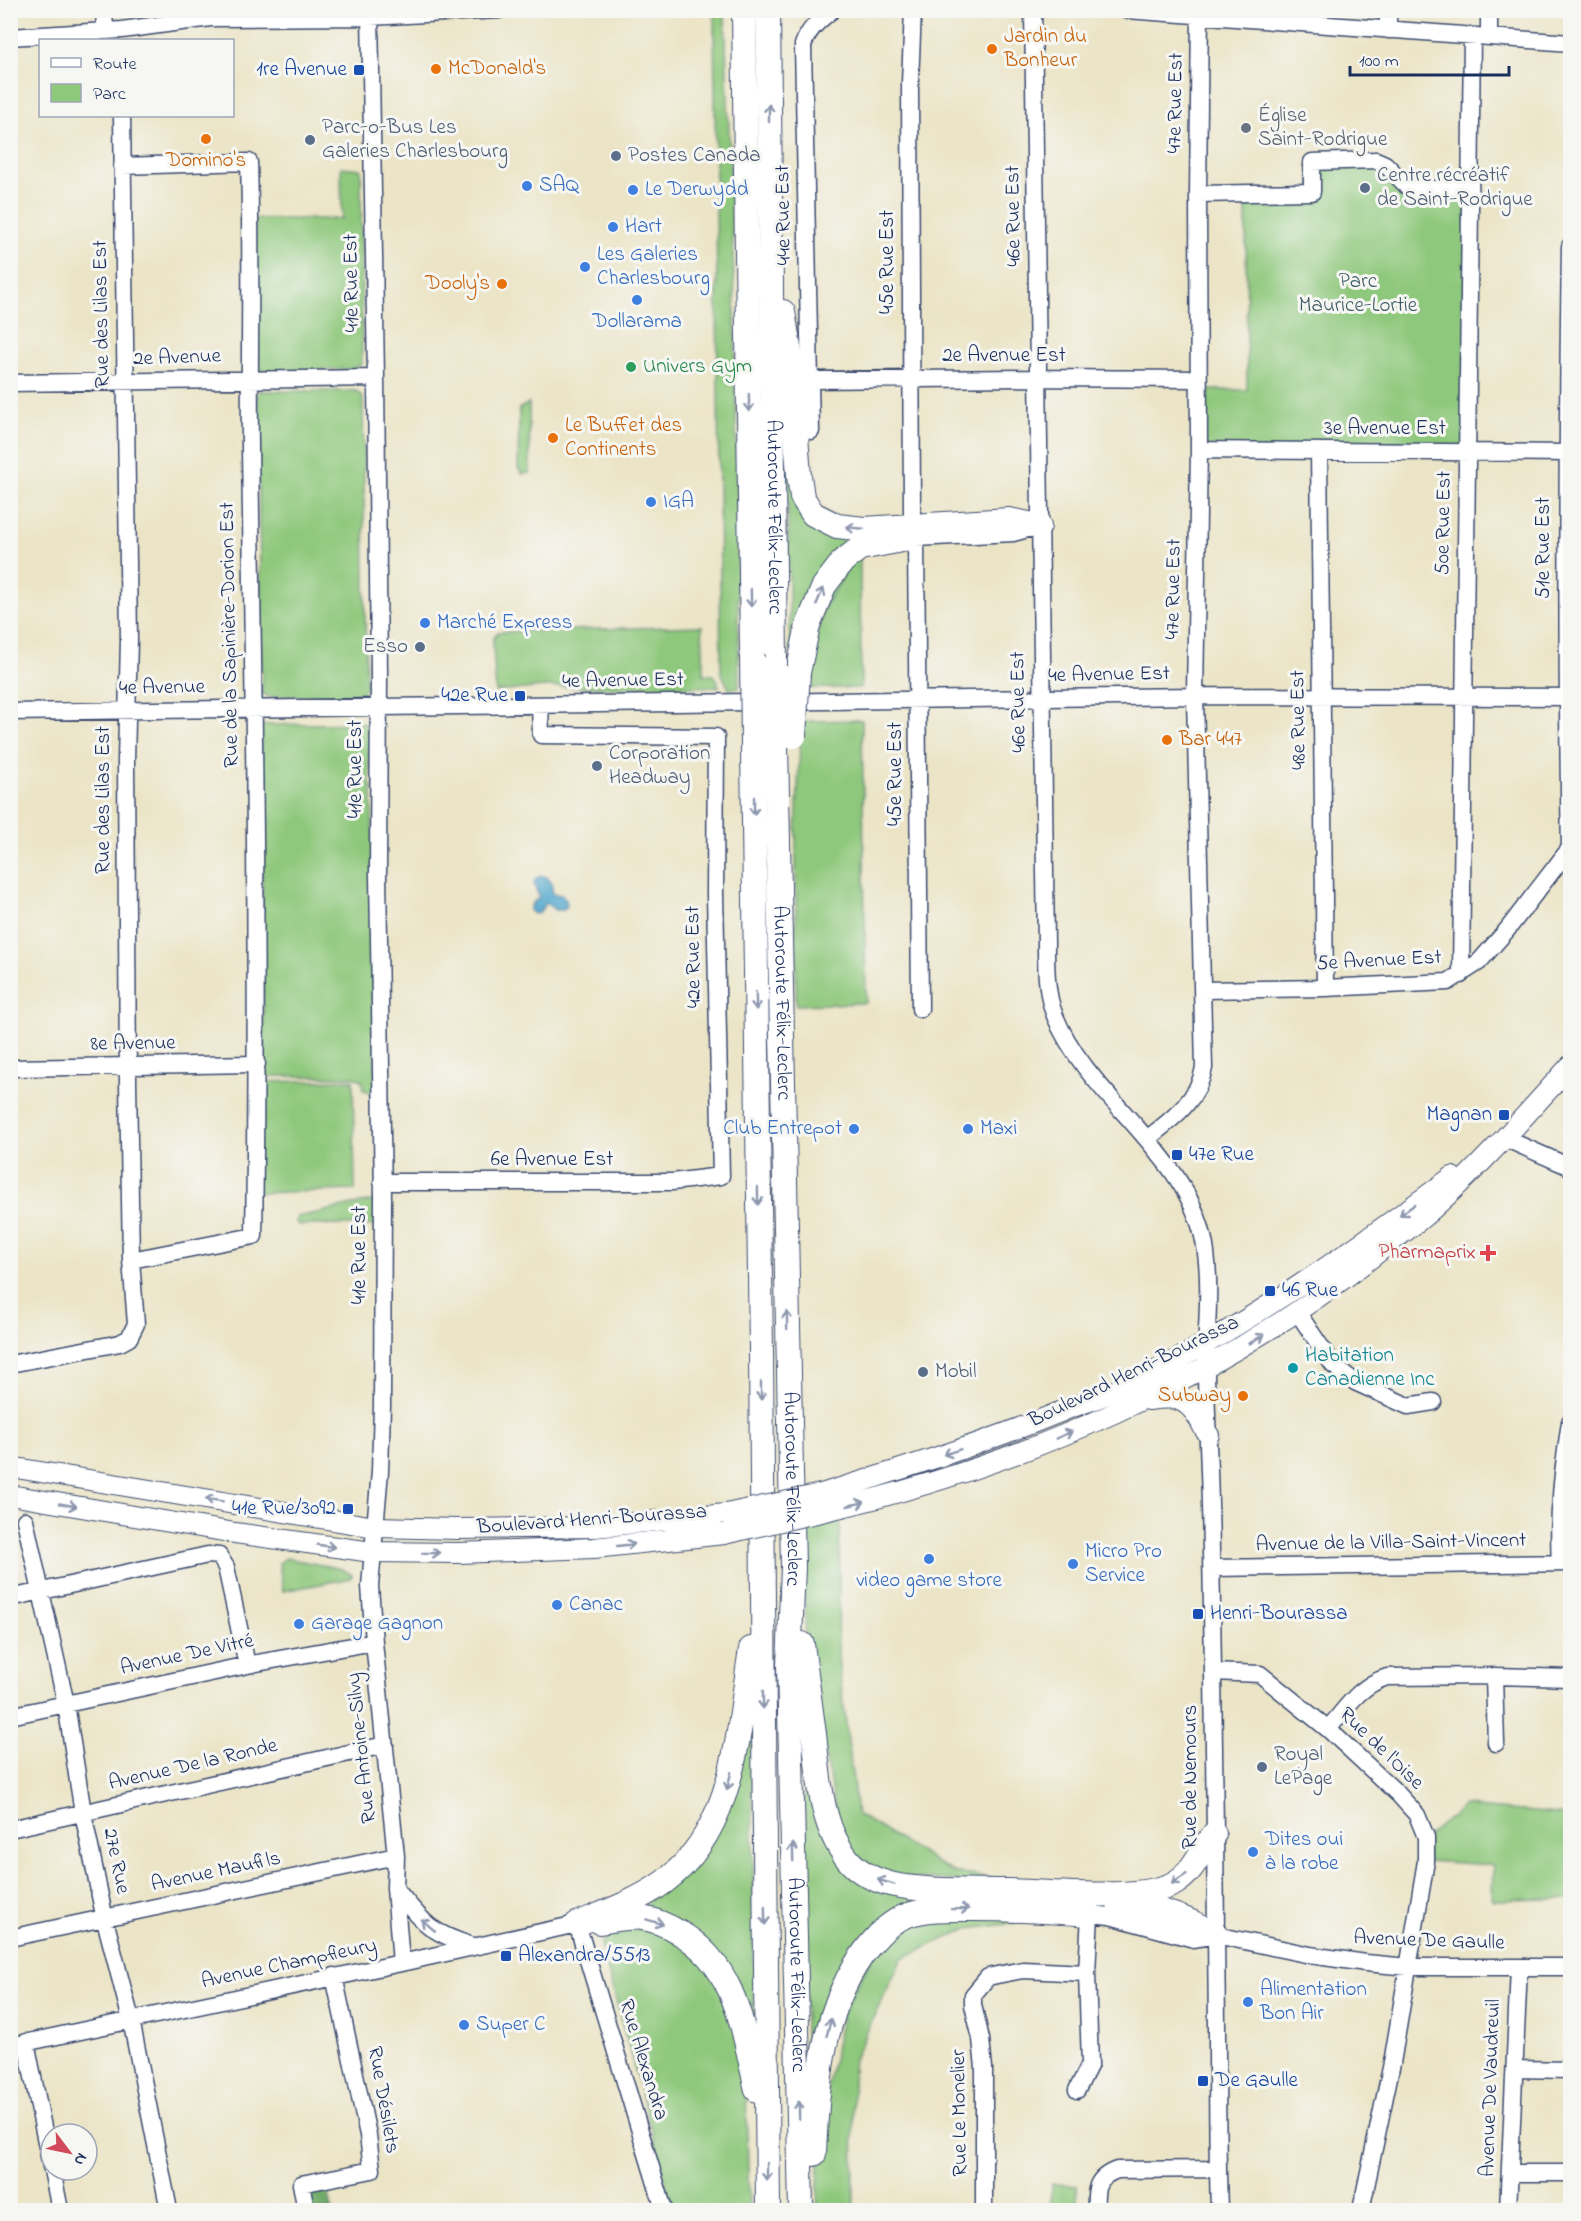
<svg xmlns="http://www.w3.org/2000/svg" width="1581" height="2221" viewBox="0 0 1581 2221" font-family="'Indie Flower',sans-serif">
  <rect width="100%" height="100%" fill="#f6f6f2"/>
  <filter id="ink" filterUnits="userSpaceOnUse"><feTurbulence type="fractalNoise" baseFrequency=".0167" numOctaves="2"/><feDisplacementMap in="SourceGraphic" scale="12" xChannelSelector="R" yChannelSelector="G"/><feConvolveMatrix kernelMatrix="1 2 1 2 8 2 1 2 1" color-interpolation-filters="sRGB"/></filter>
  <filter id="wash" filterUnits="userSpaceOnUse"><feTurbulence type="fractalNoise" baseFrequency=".008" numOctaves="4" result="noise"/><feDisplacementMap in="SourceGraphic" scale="24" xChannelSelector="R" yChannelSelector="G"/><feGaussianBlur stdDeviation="1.35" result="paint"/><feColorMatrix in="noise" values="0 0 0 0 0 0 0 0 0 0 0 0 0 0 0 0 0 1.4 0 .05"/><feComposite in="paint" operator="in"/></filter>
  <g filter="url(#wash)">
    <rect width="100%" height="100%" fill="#ebe4c6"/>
    <path fill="#8ec87b" stroke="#547c6c" stroke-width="1.5" d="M716,13l9,1 10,296 4,378 -10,1 -8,-17 -7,-657z
      M1376,160l34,29h60l-3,262 -268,-1v-60h48l-1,-192 65,-6 1,-30z
      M341,167l20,2 1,195 -9,5 -95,2 -3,-152h87z
      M259,391h97l7,6 3,291 -7,8 -91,1 -6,-4 -5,-300z
      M529,403l1,70 -8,1 -4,-6 1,-55 1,-5z
      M787,447l8,45 73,46 -72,114 -6,-1z
      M860,556l1,132h-57l25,-101z
      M702,626l2,48c11,0 13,2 15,13h-176l-47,5 -3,-47v-6l5,-7z
      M862,720l4,283 -70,2v-175l5,-109z
      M363,723l6,4 1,58 2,1 4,310 -5,-1 -3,-4 -5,-1 -1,-10 -9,-3 -89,-1 -3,-348 2,-3z
      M353,1080l2,110 -100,3 2,-111z
      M377,1200v28l-8,-3h-70l-4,-4 2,-4z
      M840,1518l-2,140 19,156 95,58 67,11 -141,-6 -37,-34 -35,-194 -3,-120z
      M286,1558l56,11 10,6 -1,3 -68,13 -4,-28z
      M752,1699l2,327 -16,-33 -90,-77 -3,-14 34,-24z
      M804,1733l25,104 98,65 -28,8 -94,170z
      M1464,1806l106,9v84l-78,1 1,-35 -67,-4v-24z
      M1015,1914l1,9 -49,6 -65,29 -49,103 1,149h-37l4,-95 26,-121 35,-55 36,-20z
      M627,1927l33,3 53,36 32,83 4,161h-76l-72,-265 12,-14z
      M1051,2184l26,1v25h-26z"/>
    <path fill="#72ac6b" stroke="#466e64" stroke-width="1.5" d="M326,2179l6,31h-27l6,-28z"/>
    <path fill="#4ea5cb" stroke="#346a94" stroke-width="1.5" d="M540,876h5l6,6 2,12 9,1 4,4 1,7 -4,4h-8l-9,-7 -7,10 -5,1 -4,-3v-5l9,-9 -5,-13 1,-5z"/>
  </g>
  <g filter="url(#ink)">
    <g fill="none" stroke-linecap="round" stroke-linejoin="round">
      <g stroke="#3a4a6e" stroke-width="19">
        <path id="minor" d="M104,10l1,21
          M370,10l6,368 3,296 -1,201 5,322 -1,209 -2,65 -10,115 4,56 22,214 -1,32 6,75
          M1033,10l13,934c0,24 0,50 9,72 34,85 140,140 151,237 5,37 0,75 0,112 0,46 3,92 4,139 4,173 5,348 7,522 0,61 0,123 2,184
          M1127,10l443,33
          M1489,10v27
          M208,18l162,-1 129,-7
          M1388,30v-20
          M10,37l112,-7 96,-13
          M122,166l127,-4c3,95 0,191 1,286 4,263 8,525 4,788l-123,24
          M1198,194l114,-2v-30l64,-2 9,4 25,25h60
          M810,380l229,-2 159,1
          M10,383l366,-5
          M811,431l-8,-386c6,-17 16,-24 29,-35
          M1199,450l371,3
          M1319,452l6,536
          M912,514l-2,-431 3,-73
          M10,712l1185,-16 375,1
          M1570,849c-4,-201 -3,-402 0,-603
          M1461,975l11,-939
          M1202,990l123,-2 123,-6 31,-20 28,-32 63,-82
          M920,1009l-4,-471 97,-5 22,-6
          M10,1068l247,-4
          M1504,1138l66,29
          M1147,1139c24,-19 51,-38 57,-71l-9,-372 4,-246 -1,-256 2,-184
          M382,1182h290l49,-6 -6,-282 1,-157 -175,-2 -1,-30
          M1298,1313l35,52 22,17 53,24 25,-4
          M10,1364l110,-21 9,-5 7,-14 -5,-64 -3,-179 -2,-320 3,-122 -7,-523
          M25,1520l41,184 17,109 22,107 26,100 38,190
          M1560,1563c-3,-48 3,-94 10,-141
          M1212,1568l358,-5
          M10,1598l198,-43 11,1 7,11 21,98
          M1213,1672l47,2 68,55 70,65 19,21 9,22v24l-34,202 -31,147
          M1494,1676l2,67
          M10,1716l247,-53 117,-21
          M1328,1729c19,-22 31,-43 59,-52l107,-1 76,2
          M10,1829l375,-84
          M395,1888c29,35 33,44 78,58
          M10,1938l386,-82
          M26,2042l25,125
          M10,2046l391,-83 176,-39 87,286
          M1515,2069l55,1
          M1077,2090l13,-26 -3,-91 3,-59 20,2 84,23 22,-4 94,20 56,8 42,4h162
          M52,2170l8,40
          M1511,2173h59
          M306,2210l-5,-26 71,-14 -4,-35 -34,-159
          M984,2210v-142l-3,-29 -8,-34v-10l15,-18 9,-2 26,-5 64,3
          M1096,2210c-1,-20 -1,-32 21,-40l101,-1
          M1508,2210l11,-243"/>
      </g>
      <g stroke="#3a4a6e" stroke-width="22">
        <path id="major" d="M1149,1400c24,-3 36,-4 50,19 3,5 5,12 10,16
          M10,1467l365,60 83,2 137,-2 131,-13
          M821,1494c82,-25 164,-51 244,-84 21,-8 43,-15 63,-25 116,-57 220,-131 324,-208
          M10,1495l225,38 137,19 87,1 135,-5 130,-14
          M821,1512c204,-47 402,-134 565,-266 18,-14 37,-27 53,-43 47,-42 89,-91 131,-137"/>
      </g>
      <g stroke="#3a4a6e" stroke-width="26">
        <g id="highway">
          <path d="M744,10l8,644"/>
          <path id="s1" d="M768,10l7,653"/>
          <path d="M783,312l7,42 9,122 3,21 11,17 24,12 27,3 145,-9 30,6"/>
          <path d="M798,673l10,-48 16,-39 19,-25 17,-13 42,-8"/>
          <path id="s2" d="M776,745l17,822 -4,98 12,545"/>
          <path d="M753,748l8,603 7,859"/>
          <path d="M802,1644c4,30 8,60 12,90 5,43 6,95 37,129 13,13 30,20 49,23 35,6 73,4 108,5 40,1 134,11 167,-8 19,-11 25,-33 39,-49"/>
          <path d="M1118,1901c34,6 68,15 98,34"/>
          <path d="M600,1922c13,-2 29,-6 42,-4 13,2 27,8 38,15 57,33 63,98 77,157"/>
          <path d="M577,1924c29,-12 61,-23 87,-42 72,-53 74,-152 87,-233"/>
          <path d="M814,2154c3,-71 8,-150 55,-208 11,-13 22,-25 39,-31 20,-7 42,-6 63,-6 40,0 79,2 119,5"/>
        </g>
      </g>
      <use href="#minor" stroke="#fff" stroke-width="16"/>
      <use href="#major" stroke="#fff" stroke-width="20"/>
      <use href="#highway" stroke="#fff" stroke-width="24"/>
      <g stroke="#3a4a6e" stroke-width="22" stroke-linecap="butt">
        <path id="major-bridge" d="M726,1514l95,-20
          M724,1534l97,-22"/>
      </g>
      <g stroke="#3a4a6e" stroke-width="26" stroke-linecap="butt">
        <path id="highway-bridge" d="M752,654l1,94
          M775,663l1,82
          M794,736l4,-63"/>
      </g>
      <use href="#major-bridge" stroke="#fff" stroke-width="20"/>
      <use href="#highway-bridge" stroke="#fff" stroke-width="24"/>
    </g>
    <defs><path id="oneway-shaft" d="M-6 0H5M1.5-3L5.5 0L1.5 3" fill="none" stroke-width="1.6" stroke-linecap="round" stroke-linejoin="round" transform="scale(1.5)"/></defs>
    <g stroke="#8d97ae">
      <use href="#oneway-shaft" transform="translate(769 113) rotate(-90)"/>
      <use href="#oneway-shaft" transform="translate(749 403) rotate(89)"/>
      <use href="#oneway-shaft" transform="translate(855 528) rotate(-175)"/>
      <use href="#oneway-shaft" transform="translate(820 596) rotate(-67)"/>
      <use href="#oneway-shaft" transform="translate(751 598) rotate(89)"/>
      <use href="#oneway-shaft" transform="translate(754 806) rotate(90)"/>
      <use href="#oneway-shaft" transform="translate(756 1001) rotate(89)"/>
      <use href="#oneway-shaft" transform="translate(758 1196) rotate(89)"/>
      <use href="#oneway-shaft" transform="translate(1407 1210) rotate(144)"/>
      <use href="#oneway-shaft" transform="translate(787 1320) rotate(-91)"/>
      <use href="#oneway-shaft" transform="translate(1257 1339) rotate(-31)"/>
      <use href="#oneway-shaft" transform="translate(761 1391) rotate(90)"/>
      <use href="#oneway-shaft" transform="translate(1064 1435) rotate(-24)"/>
      <use href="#oneway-shaft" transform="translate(952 1452) rotate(162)"/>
      <use href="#oneway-shaft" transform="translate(214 1500) rotate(-171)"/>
      <use href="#oneway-shaft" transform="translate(856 1504) rotate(-13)"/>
      <use href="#oneway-shaft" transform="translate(68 1505) rotate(10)"/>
      <use href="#oneway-shaft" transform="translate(626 1545) rotate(-6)"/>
      <use href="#oneway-shaft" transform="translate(326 1546) rotate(8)"/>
      <use href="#oneway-shaft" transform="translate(431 1553)"/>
      <use href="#oneway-shaft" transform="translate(763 1700) rotate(89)"/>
      <use href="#oneway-shaft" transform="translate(729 1781) rotate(104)"/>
      <use href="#oneway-shaft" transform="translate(793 1852) rotate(-91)"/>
      <use href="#oneway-shaft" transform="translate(1179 1879) rotate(146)"/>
      <use href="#oneway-shaft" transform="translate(886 1882) rotate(-163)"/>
      <use href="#oneway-shaft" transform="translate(960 1909) rotate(-1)"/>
      <use href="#oneway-shaft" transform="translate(765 1916) rotate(89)"/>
      <use href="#oneway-shaft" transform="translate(655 1922) rotate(17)"/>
      <use href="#oneway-shaft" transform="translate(428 1925) rotate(-139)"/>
      <use href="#oneway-shaft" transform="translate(829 2027) rotate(-75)"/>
      <use href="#oneway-shaft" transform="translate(799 2110) rotate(-91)"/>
      <use href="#oneway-shaft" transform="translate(767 2172) rotate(90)"/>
    </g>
  </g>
  <g fill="#e8710a" stroke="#f6f6f2" stroke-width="2">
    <circle cx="992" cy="49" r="6"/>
    <circle cx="436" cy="69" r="6"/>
    <circle cx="206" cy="139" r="6"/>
    <circle cx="502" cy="284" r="6"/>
    <circle cx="553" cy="438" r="6"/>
    <circle cx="1167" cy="740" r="6"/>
    <circle cx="1243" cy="1396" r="6"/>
  </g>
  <g fill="#1a4fb4" stroke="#f6f6f2" stroke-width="2">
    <rect x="353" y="64" width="12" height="12" rx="3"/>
    <rect x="514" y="690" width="12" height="12" rx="3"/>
    <rect x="1498" y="1109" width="12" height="12" rx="3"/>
    <rect x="1171" y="1149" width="12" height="12" rx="3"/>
    <rect x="1264" y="1285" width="12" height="12" rx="3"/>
    <rect x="342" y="1503" width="12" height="12" rx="3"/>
    <rect x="1192" y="1608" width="12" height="12" rx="3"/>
    <rect x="500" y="1950" width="12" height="12" rx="3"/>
    <rect x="1197" y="2075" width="12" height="12" rx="3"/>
  </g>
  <circle fill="#6b7280" stroke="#f6f6f2" stroke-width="2" cx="1246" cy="128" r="6"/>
  <g fill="#5c6f8a" stroke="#f6f6f2" stroke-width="2">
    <circle cx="310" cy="140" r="6"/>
    <circle cx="616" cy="156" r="6"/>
    <circle cx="1365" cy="188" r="6"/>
    <circle cx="420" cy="647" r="6"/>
    <circle cx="597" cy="766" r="6"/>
    <circle cx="923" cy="1372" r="6"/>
    <circle cx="1262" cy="1767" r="6"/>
  </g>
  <g fill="#3f7fe0" stroke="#f6f6f2" stroke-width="2">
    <circle cx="527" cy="186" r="6"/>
    <circle cx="633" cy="190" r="6"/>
    <circle cx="613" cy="227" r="6"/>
    <circle cx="585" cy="267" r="6"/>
    <circle cx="637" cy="300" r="6"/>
    <circle cx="651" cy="502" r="6"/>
    <circle cx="425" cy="623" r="6"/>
    <circle cx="854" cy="1129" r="6"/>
    <circle cx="968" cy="1129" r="6"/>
    <circle cx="929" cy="1559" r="6"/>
    <circle cx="1073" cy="1564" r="6"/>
    <circle cx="557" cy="1605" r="6"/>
    <circle cx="299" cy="1624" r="6"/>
    <circle cx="1253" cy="1852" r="6"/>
    <circle cx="1248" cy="2002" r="6"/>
    <circle cx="464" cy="2025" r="6"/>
  </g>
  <circle fill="#2e9e5b" stroke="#f6f6f2" stroke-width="2" cx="631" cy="367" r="6"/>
  <path fill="#e0444e" stroke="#f6f6f2" stroke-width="2" d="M1485 1244h6v6h6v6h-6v6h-6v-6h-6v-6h6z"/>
  <circle fill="#0f9aa8" stroke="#f6f6f2" stroke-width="2" cx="1293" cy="1368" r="6"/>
  <g text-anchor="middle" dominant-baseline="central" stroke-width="6" stroke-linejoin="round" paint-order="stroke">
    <g font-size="21" fill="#c56008" stroke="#f6f6f2" text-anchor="start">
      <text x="1004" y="37">Jardin du<tspan x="1004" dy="24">Bonheur</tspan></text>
      <text x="448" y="69">McDonald's</text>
      <text x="206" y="161" text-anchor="middle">Domino's</text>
      <text x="490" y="284" text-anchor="end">Dooly's</text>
      <text x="565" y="426">Le Buffet des<tspan x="565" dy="24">Continents</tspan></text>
      <text x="1179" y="740">Bar 447</text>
      <text x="1231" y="1396" text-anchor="end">Subway</text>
    </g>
    <g font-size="21" fill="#164399" stroke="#f6f6f2" text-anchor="start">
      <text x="347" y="70" text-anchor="end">1re Avenue</text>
      <text x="508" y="696" text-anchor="end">42e Rue</text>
      <text x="1492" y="1115" text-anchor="end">Magnan</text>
      <text x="1189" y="1155">47e Rue</text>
      <text x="1282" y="1291">46 Rue</text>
      <text x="336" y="1509" text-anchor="end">41e Rue/3092</text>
      <text x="1210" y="1614">Henri-Bourassa</text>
      <text x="518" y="1956">Alexandra/5513</text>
      <text x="1215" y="2081">De Gaulle</text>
    </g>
    <g font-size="21" fill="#1b2f5e" stroke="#f6f6f2">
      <text transform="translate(1176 103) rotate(-89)">47e Rue Est</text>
      <text transform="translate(784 215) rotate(-91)">44e Rue Est</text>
      <text transform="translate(1014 216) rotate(-91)">46e Rue Est</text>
      <text transform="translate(888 262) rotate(-90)">45e Rue Est</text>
      <text transform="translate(352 283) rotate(-91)">41e Rue Est</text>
      <text transform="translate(102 314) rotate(-91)">Rue des Lilas Est</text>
      <text x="1004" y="356">2e Avenue Est</text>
      <text transform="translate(177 358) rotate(-2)">2e Avenue</text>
      <text x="1385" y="429">3e Avenue Est</text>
      <text stroke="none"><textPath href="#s1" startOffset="507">Autoroute Félix-Leclerc</textPath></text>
      <text transform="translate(1444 523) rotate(-89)">50e Rue Est</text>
      <text transform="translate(1544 548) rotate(-90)">51e Rue Est</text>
      <text transform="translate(1174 589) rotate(-89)">47e Rue Est</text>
      <text transform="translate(230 635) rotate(-91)">Rue de la Sapinière-Dorion Est</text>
      <text transform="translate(1109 675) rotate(-1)">4e Avenue Est</text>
      <text transform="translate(623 681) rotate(-1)">4e Avenue Est</text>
      <text transform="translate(162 688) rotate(-1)">4e Avenue</text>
      <text transform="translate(1019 702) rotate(-91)">46e Rue Est</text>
      <text transform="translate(1299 720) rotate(-91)">48e Rue Est</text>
      <text transform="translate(356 769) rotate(-90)">41e Rue Est</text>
      <text transform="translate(896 774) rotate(-90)">45e Rue Est</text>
      <text transform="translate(104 800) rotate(-90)">Rue des Lilas Est</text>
      <text transform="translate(694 957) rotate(-91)">42e Rue Est</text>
      <text transform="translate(1379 961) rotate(-3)">5e Avenue Est</text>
      <text stroke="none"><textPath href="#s2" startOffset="258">Autoroute Félix-Leclerc</textPath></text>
      <text transform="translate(133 1044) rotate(-1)">8e Avenue</text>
      <text x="552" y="1160">6e Avenue Est</text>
      <text transform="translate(360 1255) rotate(-90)">41e Rue Est</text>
      <text transform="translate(1134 1372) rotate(-26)">Boulevard Henri-Bourassa</text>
      <text stroke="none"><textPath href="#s2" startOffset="744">Autoroute Félix-Leclerc</textPath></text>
      <text transform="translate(592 1520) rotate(-4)">Boulevard Henri-Bourassa</text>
      <text transform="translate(1391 1543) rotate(-1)">Avenue de la Villa-Saint-Vincent</text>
      <text transform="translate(187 1655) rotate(-12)">Avenue De Vitré</text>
      <text transform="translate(362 1748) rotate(-96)">Rue Antoine-Silvy</text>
      <text transform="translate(1381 1749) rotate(44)">Rue de l'Oise</text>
      <text transform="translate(193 1765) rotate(-13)">Avenue De la Ronde</text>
      <text transform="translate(1191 1777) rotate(-90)">Rue de Nemours</text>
      <text transform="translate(116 1861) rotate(78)">27e Rue</text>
      <text transform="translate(216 1872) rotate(-12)">Avenue Maufils</text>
      <text transform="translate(1429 1941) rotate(2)">Avenue De Gaulle</text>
      <text transform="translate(289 1964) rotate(-12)">Avenue Champfleury</text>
      <text stroke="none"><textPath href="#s2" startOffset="1230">Autoroute Félix-Leclerc</textPath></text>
      <text transform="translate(643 2060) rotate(73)">Rue Alexandra</text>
      <text transform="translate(1491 2088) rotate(-88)">Avenue De Vaudreuil</text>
      <text transform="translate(383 2100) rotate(80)">Rue Désilets</text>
      <text transform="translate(960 2113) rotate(-91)">Rue Le Monelier</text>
    </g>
    <g font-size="21" fill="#5b616d" stroke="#f6f6f2" text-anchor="start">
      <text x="1258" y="116">Église<tspan x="1258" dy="24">Saint-Rodrigue</tspan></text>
    </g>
    <g font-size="21" fill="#4e5e75" stroke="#f6f6f2" text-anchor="start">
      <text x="322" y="128">Parc-o-Bus Les<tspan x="322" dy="24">Galeries Charlesbourg</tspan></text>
      <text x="628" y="156">Postes Canada</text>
      <text x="1377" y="176">Centre récréatif<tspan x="1377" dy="24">de Saint-Rodrigue</tspan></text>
      <text x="408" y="647" text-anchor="end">Esso</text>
      <text x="609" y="754">Corporation<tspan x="609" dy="24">Headway</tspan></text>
      <text x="935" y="1372">Mobil</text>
      <text x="1274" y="1755">Royal<tspan x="1274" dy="24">LePage</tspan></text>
    </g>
    <g font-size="21" fill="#366cbe" stroke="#f6f6f2" text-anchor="start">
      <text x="539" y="186">SAQ</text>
      <text x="645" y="190">Le Derwydd</text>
      <text x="625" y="227">Hart</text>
      <text x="597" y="255">Les Galeries<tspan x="597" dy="24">Charlesbourg</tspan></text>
      <text x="637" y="322" text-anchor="middle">Dollarama</text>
      <text x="663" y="502">IGA</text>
      <text x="437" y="623">Marché Express</text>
      <text x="842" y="1129" text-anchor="end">Club Entrepot</text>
      <text x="980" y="1129">Maxi</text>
      <text x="1085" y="1552">Micro Pro<tspan x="1085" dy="24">Service</tspan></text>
      <text x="929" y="1581" text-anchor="middle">video game store</text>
      <text x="569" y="1605">Canac</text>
      <text x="311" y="1624">Garage Gagnon</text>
      <text x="1265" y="1840">Dites oui<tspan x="1265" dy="24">à la robe</tspan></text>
      <text x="1260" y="1990">Alimentation<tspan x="1260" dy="24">Bon Air</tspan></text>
      <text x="476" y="2025">Super C</text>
    </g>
    <g font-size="21" fill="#3e5d67" stroke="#f6f6f2">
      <text x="1358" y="282">Parc<tspan x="1358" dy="24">Maurice-Lortie</tspan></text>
    </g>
    <g font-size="21" fill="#27864d" stroke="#f6f6f2" text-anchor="start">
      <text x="643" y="367">Univers Gym</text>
    </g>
    <g font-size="21" fill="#be3a42" stroke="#f6f6f2" text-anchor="end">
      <text x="1476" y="1253">Pharmaprix</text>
    </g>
    <g font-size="21" fill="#0d838f" stroke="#f6f6f2" text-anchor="start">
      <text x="1305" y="1356">Habitation<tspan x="1305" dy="24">Canadienne Inc</tspan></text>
    </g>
  </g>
  <rect width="1581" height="2221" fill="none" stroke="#f6f6f2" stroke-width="36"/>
  <rect x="39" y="39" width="195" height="78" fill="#f6f6f2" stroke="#9ea6b7" stroke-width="1.5"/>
  <rect x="51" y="58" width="30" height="9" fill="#ffffff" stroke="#9ea6b7" stroke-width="1.5"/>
  <text x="93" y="69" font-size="18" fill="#1b2f5e">Route</text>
  <rect x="51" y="84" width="30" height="18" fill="#8ec87b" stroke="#9ea6b7" stroke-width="1.5"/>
  <text x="93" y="99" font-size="18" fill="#1b2f5e">Parc</text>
  <g transform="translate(69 2152) rotate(122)"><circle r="28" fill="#f6f6f2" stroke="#9ea6b7" stroke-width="1.5"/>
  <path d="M0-4.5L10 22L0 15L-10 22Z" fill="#d1495b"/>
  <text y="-9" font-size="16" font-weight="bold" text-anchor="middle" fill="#1b2f5e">N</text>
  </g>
  <path d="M1350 66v9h159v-9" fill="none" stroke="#1b2f5e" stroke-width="3"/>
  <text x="1359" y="66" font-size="18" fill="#1b2f5e" stroke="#f6f6f2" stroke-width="4.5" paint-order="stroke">100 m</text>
</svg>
